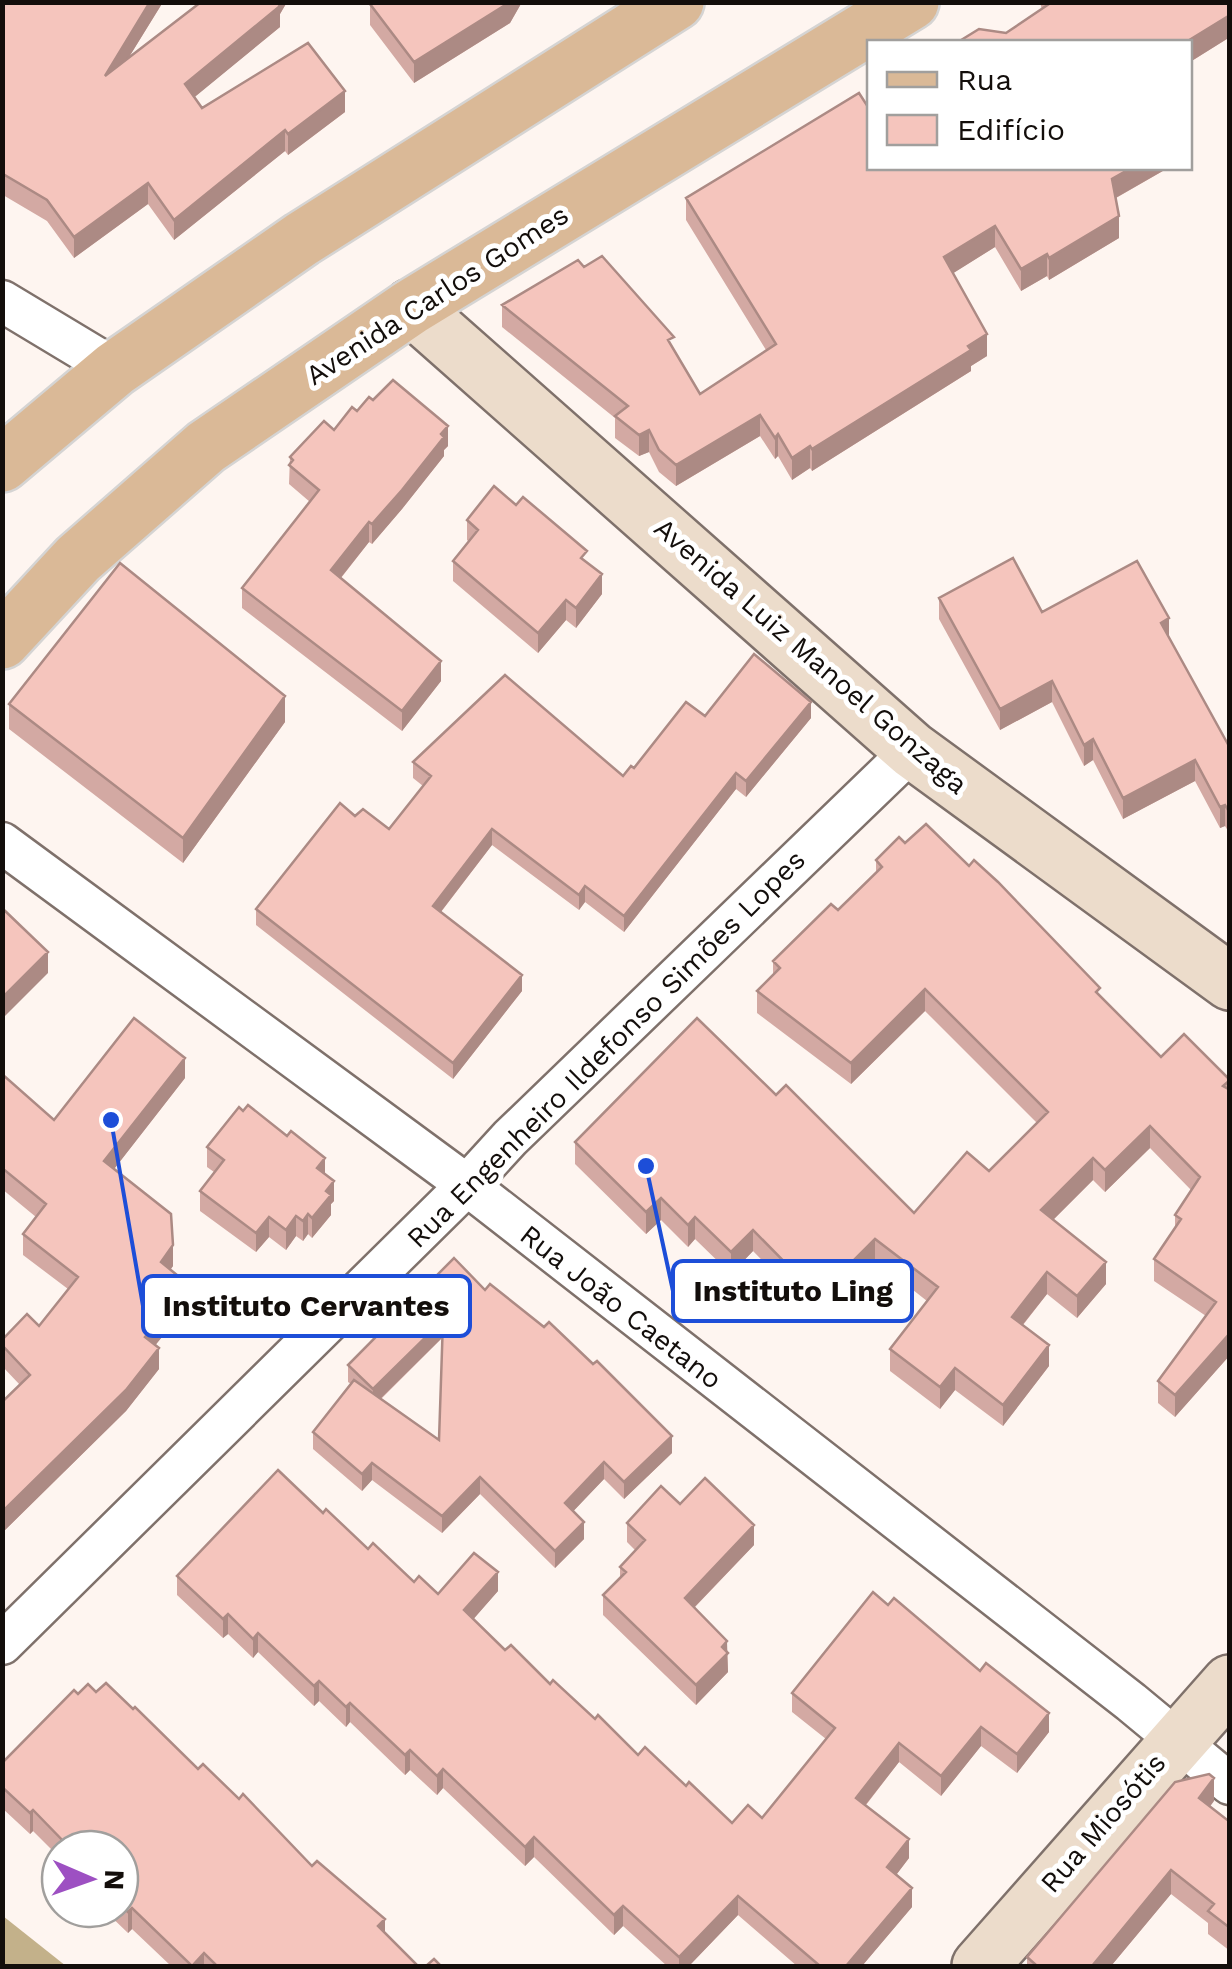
<svg xmlns="http://www.w3.org/2000/svg" width="1232" height="1969" viewBox="0 0 1232 1969" font-family="'Work Sans',sans-serif">
  <rect width="100%" height="100%" fill="#fef5f0"/>
  <path fill="#c3b18a" d="M2,1916h1l63,50h-63z"/>
  <g fill="none" stroke-linecap="round" stroke-linejoin="round">
    <g stroke="#7f716b" stroke-width="45">
      <path id="street" d="M2,301l113,68
        M2,843l465,342 664,517 99,82
        M2,1644l465,-459 43,-47 402,-388"/>
    </g>
    <g stroke="#7f716b" stroke-width="60">
      <path id="secondary" d="M411,307l501,443 318,232
        M980,1966l250,-283"/>
    </g>
    <g stroke="#d5d4d3" stroke-width="60">
      <path id="primary" d="M2,464l113,-95 187,-130 374,-237
        M2,641l76,-82 128,-112 205,-140 500,-305"/>
    </g>
    <use href="#street" stroke="#fff" stroke-width="40"/>
    <use href="#secondary" stroke="#ecdccb" stroke-width="55"/>
    <use href="#primary" stroke="#dab997" stroke-width="55"/>
  </g>
  <path fill="#d3a9a3" fill-rule="evenodd" d="M2,2h161l-34,55 72,-55h86l-7,12v13l-86,70 8,11 143,4 -57,43 -3,-4 -111,89 -26,-36 -74,54 -27,-37 -44,-26z
    M373,2h149l-12,21 -96,60 -44,-58v-21z
    M1040,2h190v35l-40,25v-20l-184,-9 36,-23z
    M870,168h298l-52,30 3,40 -70,42 -2,-4 -26,15 -26,-44 -42,26 34,83 -16,10v5l-159,100 -2,-3 -18,12 -14,-24 -3,3 -15,-23 -84,50 -17,-14 -10,-20 -10,4 -24,-18v-20l-113,-91v-22l172,44 26,45 66,-44 -80,-130v-22z
    M357,411l91,35 -4,4v6l-42,53 -30,35 -3,-2 -28,36 100,103 -39,50 -160,-123v-20l68,-86 -21,-18 1,-27 44,-27z
    M516,505l71,57 15,32 -26,34 -10,-8 -28,33 -85,-72v-20l16,-19 -2,-2v-20z
    M939,598l103,14 127,26 61,110v86l-5,-8 -5,2 -25,-47 -72,38 -30,-59 -9,6 -32,-64 -52,28 -61,-111z
    M9,704l276,18 -102,141 -174,-134z
    M705,716l106,2 -65,79 -10,-8 -112,143 -39,-30 -6,8 -87,-65 -51,67 81,79 -69,88 -197,-154v-16l99,-93 34,13 34,-43 -10,-8v-16l210,14z
    M905,843l195,154 61,60 69,23v275l-55,62 -17,-14v-22l48,-65 -52,-35v-22l21,-30v-14l16,-25 -41,-42 -45,44 -12,-12 -40,40 53,64 -29,34 -30,-24 -24,31 26,41 -46,60 -48,-36 -15,19 -50,-38v-22l37,-48 -52,-41 -57,58 -65,-67 -22,23 -36,-35 -7,8 -27,-27 -15,14 -71,-70v-22l201,-47 138,118 75,-42 48,-48 -112,-112 -74,73 -94,-71v-22l16,-16v-14l65,-51 38,-37v-13z
    M2,1074l52,46 131,-42 -71,91 59,97 -3,4 18,35 -33,40 4,24 -33,42 -124,122v-131l18,-17 -18,-19v-26l37,-14 29,-37 -45,-34v-21l13,-17 -34,-28z
    M207,1147l118,28 9,26 -3,3v11l-19,23 -4,-4 -5,7 -7,-5 -10,14 -17,-13 -13,15 -56,-41v-20l14,-19 -7,-5z
    M485,1290l187,163 -48,46 -20,-20 -31,32 11,28 -29,29 -75,-74 -38,39 -70,-53 -10,11 -49,-42v-17l38,-48 -3,-2v-17zM442,1338l-3,102 -58,-41z
    M680,1504l74,41 -59,62 32,45 1,20 -32,33 -93,-90v-20l17,-17v-11l16,-16 -9,-9v-19z
    M323,1513l45,36 46,33 24,12 60,-3 -25,28 32,31 90,69 43,36 48,31 46,37 30,-5 64,-79 -34,-27v-19l257,39 -32,41 -36,-27 -40,50 -42,-34 -33,43 43,53 -13,17 16,32 -50,59h-65l-59,-51 -49,51h-22l-44,-40 -9,9 -80,-78 -9,9 -82,-78 -6,7 -27,-25 -5,5 -55,-53 -4,5 -27,-26 -5,5 -56,-54 -5,6 -25,-24 -5,4 -46,-43v-19z
    M96,1692l102,77 114,97 73,67 33,33h-247l-39,-37 -4,4 -25,-24h17v-60h-60v9l-27,-27 -3,3 -28,-26v-45l76,-69z
    M1214,1801l-4,5 20,16v129l-22,-17v-11l-37,-29 -60,72h-84v-9z"/>
  <path fill="#ac8a84" d="M150,2h13l-58,94v-20z
    M276,2h11l-7,12v13l-95,78v-21z
    M510,2h12l-12,21 -96,60v-21z
    M1230,15v22l-40,25v-20h-4z
    M345,91v21l-57,43v-21z
    M285,130v21l-111,89v-20z
    M1131,168h37l-56,32v-21z
    M148,183v21l-74,54v-21z
    M1119,216v22l-70,42v-22z
    M995,226v21l-51,32v-22z
    M1047,254v22l-26,15v-22z
    M987,334v22l-16,10v5l-159,100v-22z
    M760,415v21l-84,50v-21z
    M448,426v20l-4,4v6l-42,53 -30,35v-20z
    M649,430v22l-10,4v-21z
    M778,434v22l-3,3v-21z
    M810,446v22l-18,12v-22z
    M369,522v20l-38,48v-20z
    M602,574v20l-26,34v-20z
    M566,600v20l-28,33v-20z
    M1169,618v21l-8,-16z
    M441,661v20l-39,50v-20z
    M1052,681v21l-52,28v-21z
    M285,696v26l-102,141v-25z
    M811,702v16l-65,79v-16z
    M1093,739v21l-9,6v-21z
    M1195,760v21l-72,38v-21z
    M736,773v16l-112,143v-16z
    M1225,805v21l-5,2v-21z
    M492,829v16l-59,77v-16z
    M585,886v16l-6,8v-15z
    M48,952v21l-46,46v-21z
    M522,975v16l-69,88v-16z
    M925,989v22l-74,73v-21z
    M185,1058v20l-81,104v-21z
    M1150,1126v22l-45,44v-22z
    M325,1158v19l-8,-9z
    M1093,1158v22l-52,52v-22z
    M334,1181v20l-3,3v11l-19,23v-20l14,-27z
    M661,1198v22l-15,14v-22z
    M308,1214v20l-5,7v-20z
    M296,1216v20l-10,14v-20z
    M269,1217v20l-13,15v-19z
    M695,1217v22l-7,8v-22z
    M753,1230v21l-22,23v-22z
    M875,1239v21l-57,58v-22z
    M173,1245v21l-12,17v-21z
    M1106,1262v22l-29,34v-22z
    M1047,1272v22l-35,44v-21z
    M188,1284v21l-43,53v-21z
    M443,1320v17l-70,69v-17z
    M1230,1333v22l-55,62v-22z
    M1049,1345v21l-46,60v-21z
    M159,1348v21l-33,42 -124,122v-21z
    M955,1368v22l-15,19v-22z
    M672,1436v17l-48,46v-17z
    M604,1462v17l-39,41v-17z
    M372,1463v17l-10,11v-17z
    M480,1477v17l-38,39v-17z
    M584,1522v17l-29,29v-17z
    M754,1525v20l-69,72v-19z
    M498,1572v19l-34,39v-20z
    M228,1614v20l-5,4v-19z
    M258,1633v19l-5,6v-19z
    M727,1641l1,31 -32,33v-20z
    M319,1681v20l-5,5v-20z
    M350,1703v19l-4,5v-20z
    M1049,1713v19l-32,41v-19z
    M981,1727v19l-40,50v-20z
    M899,1743v19l-43,55v-19z
    M410,1750v20l-5,5v-20z
    M443,1769v19l-6,7v-19z
    M1214,1778v23l-15,20v-23z
    M33,1810v21l-3,3v-21z
    M534,1837v20l-9,9v-19z
    M909,1839v19l-22,29v-20z
    M1171,1870v24l-60,72h-19z
    M912,1888v19l-50,59h-16z
    M738,1896v19l-49,51h-10v-9z
    M623,1906v20l-9,9v-20z
    M132,1908v21l-4,4v-21z
    M385,1919v21l-7,-14z
    M204,1953v13h-12z"/>
  <path fill="#f5c5bd" stroke="#ac8a84" stroke-width="2.5" d="M2,2h148l-45,74 96,-74h76l3,4 -95,78 17,24 106,-65 37,48 -57,43 -3,-4 -111,90 -26,-37 -74,54 -27,-37 -44,-26 -1,2z
    M373,2h137l-96,60 -44,-58z
    M1052,2h178v13l-44,27h-228l21,-13 27,4z
    M859,93l11,17v58h261l-19,11 7,37 -70,42 -2,-4 -26,15 -26,-43 -51,31 43,77 -19,12 3,4 -159,99 -2,-3 -18,12 -14,-24 -3,4 -15,-23 -84,50 -17,-15 -10,-20 -10,5 -24,-19 13,-10 -126,-101 76,-45 6,7 18,-11 72,81 -6,3 32,54 76,-50 -90,-146z
    M393,380l55,46 -7,8 3,3 -42,53 -30,34 -3,-2 -38,48 110,91 -39,50 -160,-123 77,-98 -30,-25 4,-5 -3,-3 34,-36 10,9 18,-23 5,4 12,-14 4,3z
    M494,486l22,19 7,-8 64,54 -6,7 21,16 -26,34 -10,-8 -28,33 -85,-72 25,-31 -11,-10z
    M1013,558l29,54 95,-51 32,57 -8,5 69,125v65l-5,-8 -5,2 -25,-47 -72,38 -30,-59 -9,6 -32,-64 -52,28 -61,-111z
    M120,563l165,133 -102,142 -174,-134z
    M754,654l57,48 -65,79 -10,-8 -112,143 -39,-30 -6,9 -87,-66 -59,77 89,69 -69,88 -197,-154 84,-106 15,13 8,-7 26,20 42,-53 -18,-14 92,-87 118,101 8,-10 3,2 52,-66 19,14z
    M926,824l43,42 5,-6 24,22 102,106 -4,4 65,65 23,-23 46,46 -7,6 7,4v243l-55,62 -17,-14 58,-79 -62,-43 27,-40 -6,-4 25,-38 -50,-51 -45,44 -12,-12 -52,52 65,52 -29,34 -30,-24 -35,45 37,28 -46,60 -48,-37 -15,19 -50,-38 48,-62 -63,-48 -57,57 -65,-66 -22,22 -36,-35 -7,8 -27,-27 -15,14 -71,-70 122,-124 79,77 10,-10 128,128 53,-61 22,19 59,-59 -123,-123 -74,74 -94,-72 23,-23 -7,-7 58,-57 7,6 44,-43 -6,-7 23,-23 6,6z
    M2,908l46,44 -46,46z
    M134,1018l51,40 -81,103 67,53 2,31 -12,17 27,22 -43,53 14,11 -33,42 -124,122v-110l28,-27 -28,-30v-5l25,-26 12,12 39,-49 -55,-43 23,-30 -44,-36v-94l52,46z
    M248,1105l39,31 4,-5 34,27 -8,10 17,13 -8,10 5,4 -19,23 -4,-4 -5,7 -7,-5 -10,14 -17,-13 -13,16 -56,-42 24,-31 -17,-13 32,-40 4,4z
    M454,1258l31,32 5,-6 54,43 5,-5 44,42 4,-3 75,75 -48,46 -20,-20 -39,41 19,19 -29,29 -75,-74 -38,39 -70,-53 -10,11 -49,-42 41,-52 85,60 4,-120 -70,69 -25,-24z
    M278,1470l45,43 3,-4 42,40 5,-6 41,39 5,-6 19,18 36,-41 24,19 -34,38 41,40 6,-5 39,39 3,-4 42,39 3,-4 40,40 7,-8 41,39 3,-4 43,41 16,-18 14,13 73,-90 -43,-35 81,-101 15,13 6,-7 86,73 6,-8 63,50 -32,41 -36,-27 -40,49 -42,-33 -43,55 53,41 -22,28 25,21 -66,78h-26l-82,-70 -59,61 -56,-51 -9,9 -80,-78 -9,10 -82,-78 -6,7 -27,-26 -5,5 -55,-52 -4,4 -27,-26 -5,5 -56,-53 -5,6 -25,-25 -5,5 -46,-43z
    M705,1478l49,47 -69,73 42,43 -5,6 6,6 -32,32 -93,-90 23,-23 -6,-5 25,-27 -18,-17 34,-37 19,18z
    M106,1683l27,26 2,-2 63,62 5,-5 36,35 4,-5 69,72 5,-5 68,58 -7,7 40,40h-201l-13,-13 -12,13 -60,-58 -4,4 -8,-7v-56h-49l-38,-39 -3,3 -28,-26v-24l72,-73 4,4 10,-10 8,8z
    M1209,1774l5,4 -15,20 31,24v106l-22,-17 6,-7 -43,-34 -79,96h-59l2,-2 -8,-7 148,-175z
    M434,1959l7,7h-15z"/>
  <g text-anchor="middle" dominant-baseline="central" stroke-width="10" stroke-linejoin="round" paint-order="stroke">
    <g font-size="28" fill="#130e0b" stroke="#fff">
      <text transform="translate(437 295) rotate(-33)">Avenida Carlos Gomes</text>
      <text transform="translate(811 656) rotate(41)">Avenida Luiz Manoel Gonzaga</text>
      <text transform="translate(606 1049) rotate(-45)">Rua Engenheiro Ildefonso Simões Lopes</text>
      <text transform="translate(621 1307) rotate(38)">Rua João Caetano</text>
      <text transform="translate(1103 1823) rotate(-49)">Rua Miosótis</text>
    </g>
  </g>
  <path fill="none" stroke="#1d4ed8" stroke-width="4" d="M646 1166L673 1291M111 1120L143 1306"/>
  <g fill="#1d4ed8" stroke="#fff" stroke-width="4">
    <circle cx="646" cy="1166" r="10"/>
    <circle cx="111" cy="1120" r="10"/>
  </g>
  <g fill="#fff" stroke="#1d4ed8" stroke-width="4">
    <rect x="673" y="1261" width="239" height="60" rx="10"/>
    <rect x="143" y="1276" width="327" height="60" rx="10"/>
  </g>
  <g font-size="30" text-anchor="middle" font-weight="bold" fill="#130e0b">
    <text x="793" y="1301">Instituto Ling</text>
    <text x="306" y="1316">Instituto Cervantes</text>
  </g>
  <rect width="1232" height="1969" fill="none" stroke="#130e0b" stroke-width="10"/>
  <rect x="867" y="40" width="325" height="130" fill="#ffffff" stroke="#a19f9d" stroke-width="2.5"/>
  <rect x="887" y="72" width="50" height="15" fill="#dab997" stroke="#a19f9d" stroke-width="2.5"/>
  <text x="957" y="90" font-size="30" fill="#130e0b">Rua</text>
  <rect x="887" y="115" width="50" height="30" fill="#f5c5bd" stroke="#a19f9d" stroke-width="2.5"/>
  <text x="957" y="140" font-size="30" fill="#130e0b">Edifício</text>
  <g transform="translate(90 1879) rotate(92)"><circle r="48" fill="#ffffff" stroke="#a19f9d" stroke-width="2.5"/>
  <path d="M0-8L18 38L0 25L-18 38Z" fill="#9d50c2"/>
  <text y="-15" font-size="28" font-weight="bold" text-anchor="middle" fill="#130e0b">N</text>
  </g>
</svg>
